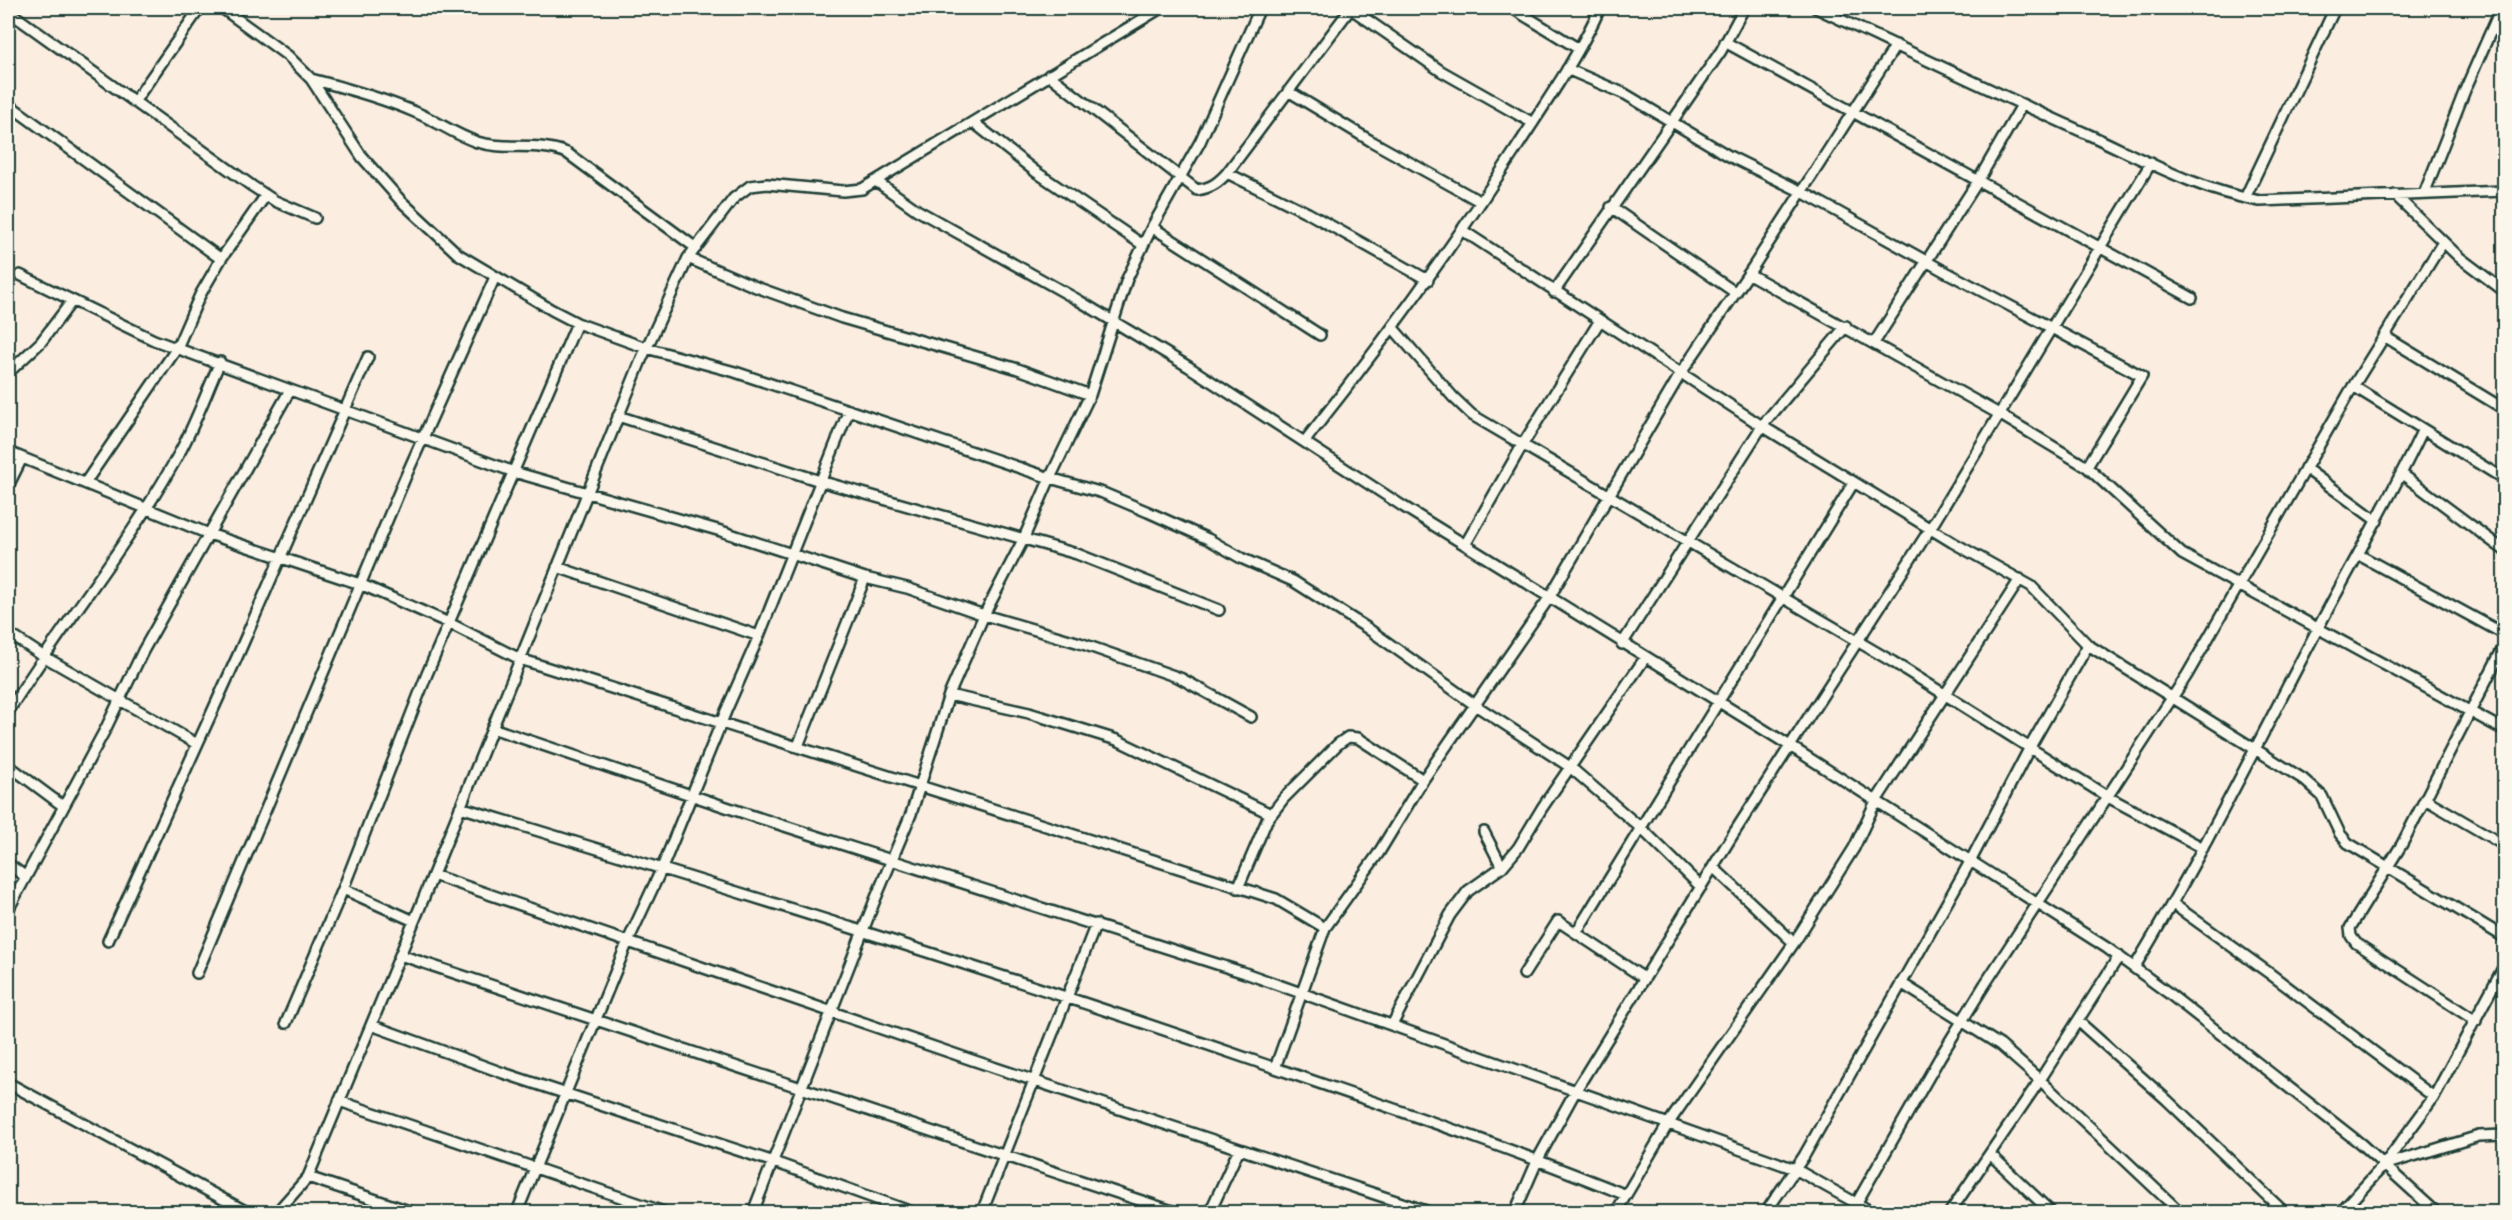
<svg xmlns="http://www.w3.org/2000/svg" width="2512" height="1220" viewBox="0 0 2512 1220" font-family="'Patrick Hand',sans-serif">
  <rect width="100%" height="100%" fill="#fbede0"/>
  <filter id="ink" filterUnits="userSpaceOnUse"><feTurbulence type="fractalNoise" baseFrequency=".0167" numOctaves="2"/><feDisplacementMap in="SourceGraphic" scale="12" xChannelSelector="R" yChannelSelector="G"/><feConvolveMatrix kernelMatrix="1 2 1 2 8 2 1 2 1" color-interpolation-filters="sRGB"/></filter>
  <g filter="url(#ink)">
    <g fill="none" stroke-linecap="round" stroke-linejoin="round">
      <g stroke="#1f3d34" stroke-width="14">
        <path id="street" d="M222,8l66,48 23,23 51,78 39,44 57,53 94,56 25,13 69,25 89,24 315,106 53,15 45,19 60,27 33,19 52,23 74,47 108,77 95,62 72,62 59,58
          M1350,8l91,63 92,52
          M1512,8l67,41
          M1816,8c92,43 184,87 278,129 54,25 107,54 166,64l244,-10
          M8,11l244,175 23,15 40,17
          M1725,42l467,256
          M1567,69l58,25 104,62 73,36 142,79 198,105 -55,91 -88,-53 -250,-140
          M1049,75l131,102 17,13c14,-2 21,-7 30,-17l124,-165
          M311,79c35,9 71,19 104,33 22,9 40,23 62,30 30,9 59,-1 90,11l129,95
          M1288,91l83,50 110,61
          M134,102l66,-94
          M8,104l213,155
          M973,122l63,50 107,73
          M1227,173l81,40 120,67
          M876,181l41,29 161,90 111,67 215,140 375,232 328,209 60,44 194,152 75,68
          M2424,194l41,-104 36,-82
          M2395,195l64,62 45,34
          M2245,198l90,-190
          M1611,207l125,86
          M1152,227l168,108
          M1462,230l300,196 190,116 79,44 57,59 215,134 19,17 18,38 8,9 156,94
          M688,258l68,29 86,31 176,51 72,26
          M20,275l134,65 360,132 207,59 144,47 42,10 77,27 96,28 100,35 71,39
          M1554,292l167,-241 23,-43
          M1393,328l60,69 19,18 421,247 215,135 95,51
          M2384,336l120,73
          M1874,343l104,-162 44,-76
          M8,373l33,-31 31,-41
          M2353,386l151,93
          M618,416l202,65 257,73 142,56
          M1305,441c74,-93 144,-189 209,-289 30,-47 63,-93 86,-144
          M8,452l201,82 151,50 89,39 71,36 756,240 49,29
          M2087,467l95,87 322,176
          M2305,468l72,53
          M2402,474l102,76
          M85,483l92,-135 23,-53 21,-36 45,-64
          M8,486l14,-28
          M1465,545l58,-101 76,-122
          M2359,555l145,79
          M557,567l202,69
          M8,633l35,23 154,88
          M1622,644l140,-218 84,-100
          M949,695l80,18 88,27 154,74
          M8,712c55,-89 123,-170 173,-262 15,-28 26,-59 39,-88
          M492,728l258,87 495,158 550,196 77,43
          M798,746l67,-168
          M8,765l55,41
          M2425,799l79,46
          M460,807c267,81 532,163 795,254 124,43 249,84 371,134
          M1484,832l18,35
          M8,864l18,13
          M1713,867l81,76
          M433,875l539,185 457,152
          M1238,888l29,-68 17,-22 54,-54 10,-7 10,1 65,42
          M343,889l71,32
          M2173,904l96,69 165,124
          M8,910l98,-182 37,-77 147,-261
          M1576,933l278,-451
          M108,941l130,-286 130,-298
          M400,955l775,257
          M2134,968c67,-110 123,-224 183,-338 35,-67 74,-132 106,-201
          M197,973l208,-495 90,-201
          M1524,974l34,-53 86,57
          M1901,983l99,62 40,35 140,132
          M2078,1021l89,79 117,112
          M2476,1021l-120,-78 -5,-7 -1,-8 52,-84 102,-198
          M286,1023l57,-134 84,-215 150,-351
          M371,1025l132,48 271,89 138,50
          M1392,1025l58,-110 18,-24 34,-24 16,-19 24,-40 103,-150
          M1275,1068l50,-140 53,-74 45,-74 126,-182 132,-225 72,-106 143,-222
          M8,1083l239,129
          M339,1101l325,111
          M1990,1154l61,58
          M2384,1165l95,-29 25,-1
          M308,1177l104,35
          M1856,1204l84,-147 45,-73 202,-309 162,-282 94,-151
          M277,1212l31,-35 112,-270 222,-549 46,-100 46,-60 16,-12 17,-2 76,7 19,-2 299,-181
          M517,1212l111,-271 34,-73 64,-157 33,-75 90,-226
          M753,1212l122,-312 36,-86 38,-119 35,-80 39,-75 27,-62 40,-83 37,-116 25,-52 48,-85 60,-134
          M982,1212l114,-288
          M1210,1212l29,-63
          M1515,1212l23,-53 38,-69 156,-254 198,-307 221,-366
          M1616,1212l52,-88 126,-181 60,-95 22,-47 144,-222
          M1766,1212l38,-56 167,-296 59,-113 58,-102
          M1950,1212l90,-132 79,-124
          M2341,1212l43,-47 50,-68 70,-131"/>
      </g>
      <use href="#street" stroke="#fbf7ec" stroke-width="9"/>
    </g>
  </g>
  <rect width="2512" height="1220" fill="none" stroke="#fbf7ec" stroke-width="30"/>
  <rect x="15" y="15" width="2482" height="1190" fill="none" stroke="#1f3d34" stroke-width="2" filter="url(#ink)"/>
</svg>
